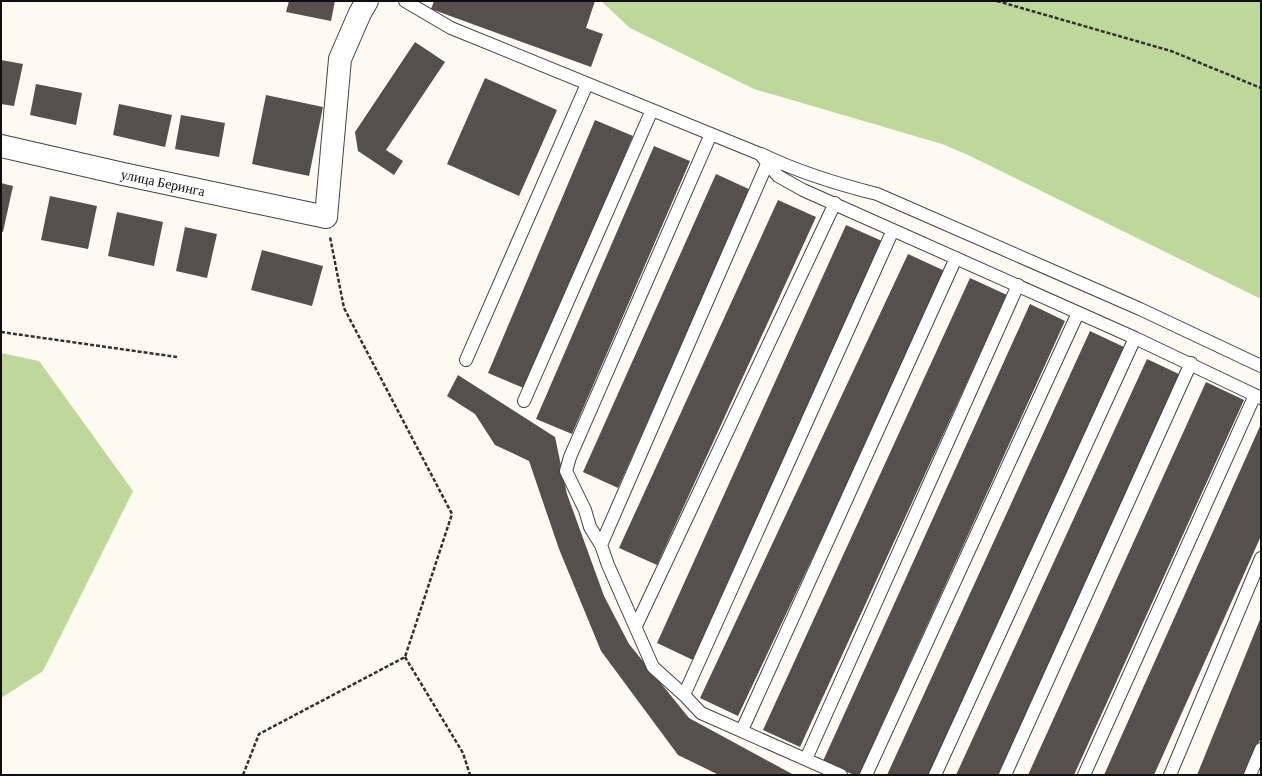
<svg xmlns="http://www.w3.org/2000/svg" width="1262" height="776" viewBox="0 0 1262 776" font-family="'Crimson Pro',serif">
  <rect width="100%" height="100%" fill="#fefaf1"/>
  <path fill="#bed89c" d="M601,1h660v298l-293,-144 -26,-11 -188,-55 -124,-61z
    M1,353l38,8 94,130 -90,180 -42,27z"/>
  <path fill="#574f4c" d="M289,1h46l-4,20 -45,-9z
    M434,1h161l-9,27 17,6 -12,33 -160,-58z
    M415,42l30,20 -59,88 17,11 -9,14 -36,-24 -3,-19z
    M1,60l22,4 -9,42 -13,-2z
    M485,78l72,32 -38,86 -72,-32z
    M36,84l46,9 -6,32 -46,-10z
    M266,95l57,12 -14,69 -57,-12z
    M119,104l53,11 -7,32 -52,-12z
    M181,115l44,8 -6,34 -44,-8z
    M595,120l38,16 -107,253 -38,-16z
    M654,146l36,15 -118,273 -36,-15z
    M716,174l35,16 -133,298 -35,-16z
    M1,183l12,3 -10,46 -2,-1z
    M50,196l47,10 -9,43 -47,-9z
    M778,200l38,17 -159,348 -38,-17z
    M117,212l46,10 -9,44 -46,-10z
    M846,225l36,16 -189,419 -36,-17z
    M185,227l32,7 -10,44 -31,-7z
    M262,250l61,16 -11,40 -61,-16z
    M908,254l39,18 -209,444 -38,-18z
    M970,278l37,17 -207,452 -37,-17z
    M1030,304l35,17 -206,454h-5l-31,-14z
    M1090,331l36,17 -196,427h-43z
    M1147,359l34,16 -183,400h-42z
    M458,375l97,62 12,57 37,102 25,48 60,74 105,57h-75l-41,-20 -77,-104 -42,-102 -30,-88 -34,-16 -20,-31 -28,-18z
    M1206,382l38,18 -170,375h-46z
    M1261,424v112l-107,239h-50z
    M1261,617v120l-15,38h-49z"/>
  <g fill="none" stroke-linecap="round" stroke-linejoin="round">
    <g stroke="#424242" stroke-width="14">
      <path id="service" d="M405,1l46,27 309,126 18,22 25,14 332,148 126,60
        M711,134l-141,323 -4,14 19,39 5,17 11,18 7,20 45,102 31,28 17,18 140,62
        M761,154c37,18 76,30 116,40l263,115 121,57
        M466,360l121,-276
        M524,401l128,-291
        M601,545l166,-381
        M636,626l199,-423
        M684,695l209,-465
        M742,730l214,-472
        M806,759l212,-474
        M866,775l212,-462
        M935,775l200,-437
        M1005,775l186,-412
        M1084,775l171,-380
        M1170,775l91,-217
        M1250,775l11,-26"/>
    </g>
    <g stroke="#424242" stroke-width="24">
      <g id="minor">
        <path id="s1" d="M1,146l122,28 203,43 14,-158 20,-46 7,-12"/>
      </g>
    </g>
    <path stroke="#313131" stroke-width="2.5" stroke-dasharray="4 2" stroke-linecap="butt" d="M997,1l174,50 90,37
      M1,332l176,25
      M405,657l58,96 7,22
      M243,775l16,-41 146,-77 47,-143 -108,-206 -14,-71"/>
    <use href="#service" stroke="#fff" stroke-width="12"/>
    <use href="#minor" stroke="#fff" stroke-width="22"/>
  </g>
  <g text-anchor="middle" dominant-baseline="central" stroke-width="4" stroke-linejoin="round" paint-order="stroke">
    <g font-size="14" fill="#0f0f0f" stroke="#fff">
      <text stroke="none"><textPath href="#s1" startOffset="166">улица Беринга</textPath></text>
    </g>
  </g>
  <rect width="1262" height="776" fill="none" stroke="#0f0f0f" stroke-width="4"/>
</svg>
